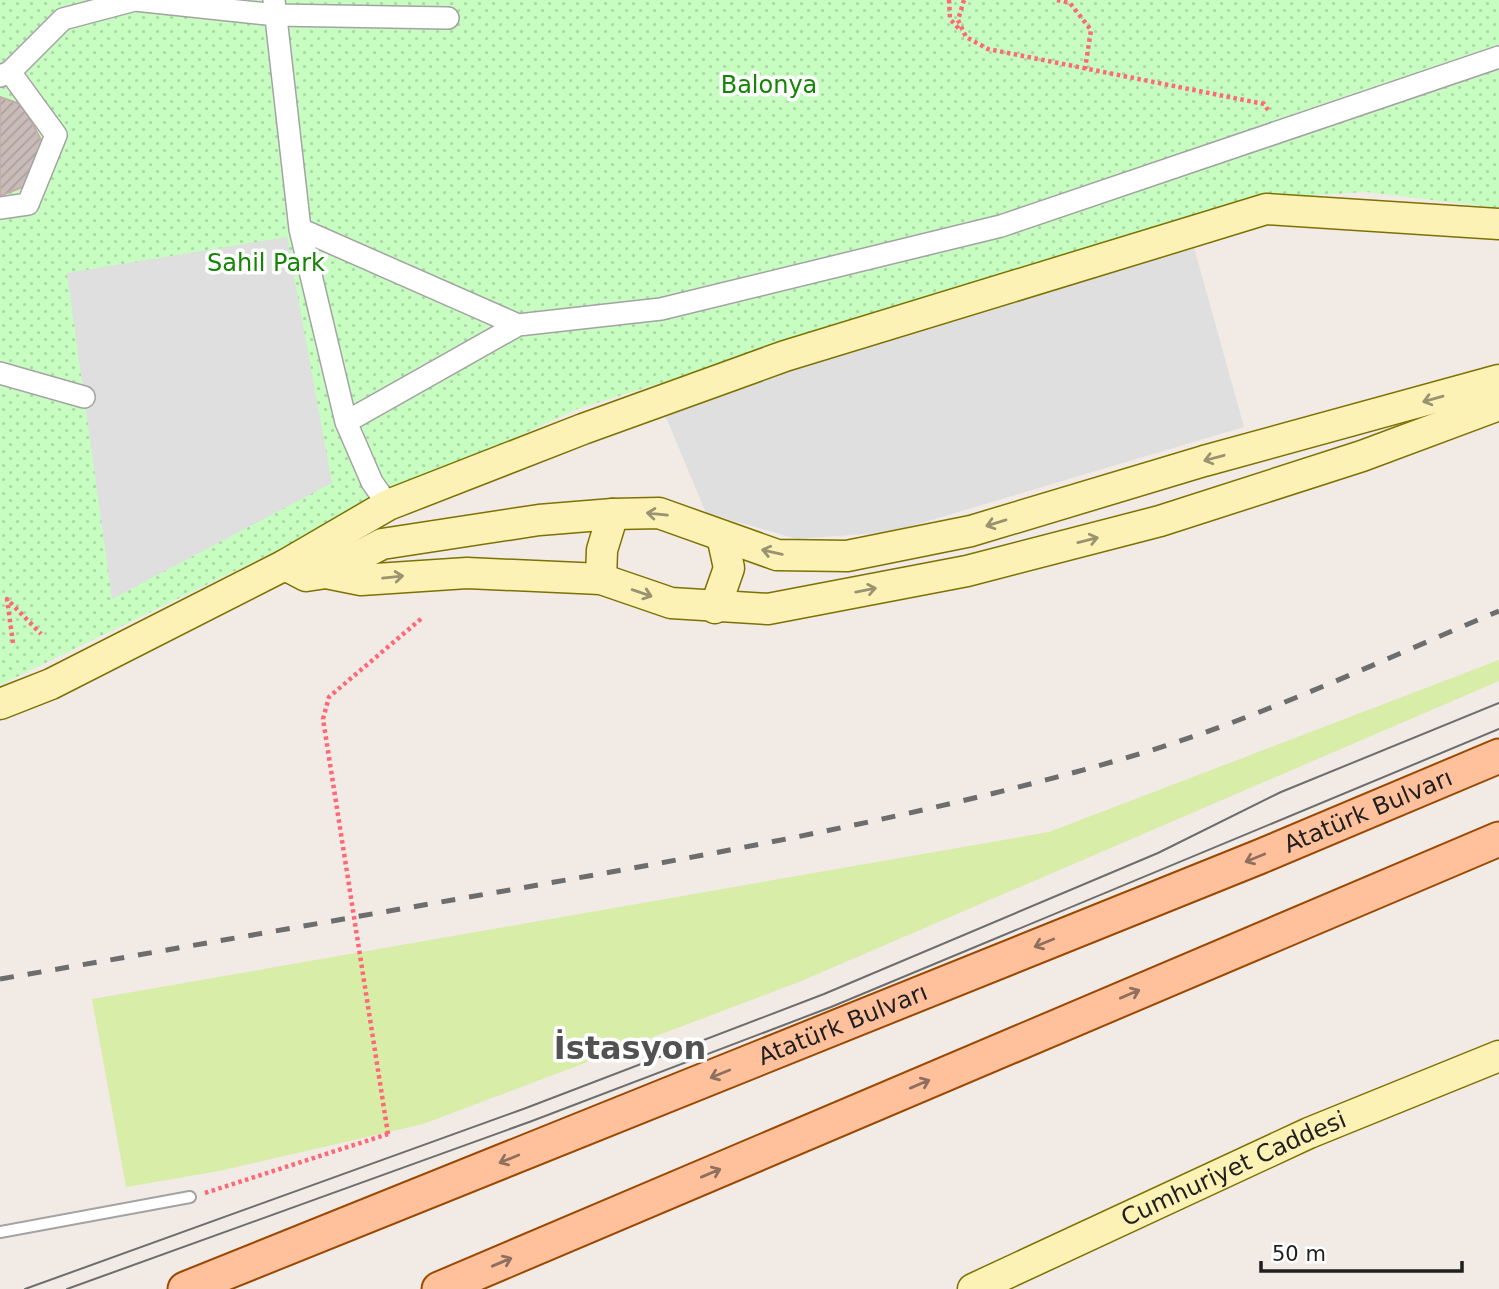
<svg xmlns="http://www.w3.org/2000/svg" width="1499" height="1289" viewBox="0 0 1499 1289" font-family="'DejaVu Sans',sans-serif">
  <defs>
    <pattern id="park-dots" width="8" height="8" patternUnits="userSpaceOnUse" patternTransform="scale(1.75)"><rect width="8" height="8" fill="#c7fdc0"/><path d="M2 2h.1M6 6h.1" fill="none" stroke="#aad8a5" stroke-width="1.8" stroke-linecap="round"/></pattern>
    <pattern id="building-hatch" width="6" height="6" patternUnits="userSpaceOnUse" patternTransform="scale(1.75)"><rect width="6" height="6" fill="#c9bbb8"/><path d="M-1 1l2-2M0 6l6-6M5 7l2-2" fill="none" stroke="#aca09e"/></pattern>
  </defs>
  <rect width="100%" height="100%" fill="#f1eae5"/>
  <path fill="#d8eda8" d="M1499,660v21l-700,301 -376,142 -204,47 -93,16 -34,-188 957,-167z"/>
  <path fill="url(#park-dots)" d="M0,0h1499v208l-133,-16 -111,7 -678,210 -190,88 -387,188z"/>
  <path fill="#dfdfdf" d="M287,237l45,246 -220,116 -45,-326z
    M1193,244l51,183 -353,105 -94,7 -91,-26 -43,-103z"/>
  <path fill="url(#building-hatch)" stroke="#c3ada6" stroke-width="2" d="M0,97l23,8 19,37 -19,45 -23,9z"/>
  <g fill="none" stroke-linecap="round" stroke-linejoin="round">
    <g stroke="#a3a3a3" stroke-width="14">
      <path id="lane" d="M0,1232l190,-35"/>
    </g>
    <g stroke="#a3a3a3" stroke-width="24">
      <path id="street" d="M274,0l26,229 46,193 26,60 16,23
        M10,72l53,-53 72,-19 141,15 172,3
        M0,76l10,-4 46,63 -28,69 -28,4
        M300,229l218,96 143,-16 340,-83 498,-169
        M0,373l84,24
        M346,422l172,-97"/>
    </g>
    <g stroke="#7d7100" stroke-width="33">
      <g id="secondary">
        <path d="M285,565l103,-60 195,-76 202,-73 481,-147 233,15"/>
        <path d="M326,573l56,-29 157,-24 74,-6 46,-1 118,42 70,1 124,-25 233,-70 295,-81"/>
        <path d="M601,579l1,-29 11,-36"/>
        <path d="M715,608l14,-40 -7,-32"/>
        <path d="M0,704l51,-20 234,-119 21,11 20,-3 35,7 106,-7 134,6 70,24 97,6 199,-38 193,-50 202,-65 137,-51"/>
        <path id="s1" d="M973,1289l336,-156 190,-77"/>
      </g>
    </g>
    <g stroke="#9b4800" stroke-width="37">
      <g id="primary">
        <path id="s2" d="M185,1289l1074,-432 240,-101"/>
        <path d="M439,1289l1060,-450"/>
      </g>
    </g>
    <path stroke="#ff6876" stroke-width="4.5" stroke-dasharray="3.5 3.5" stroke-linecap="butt" d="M949,0l1,19 11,12
      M964,0l-6,20 8,17 22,12 276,55 4,6
      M1057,0l13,3 21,27 -6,39
      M13,643l-6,-44 34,35
      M205,1193l183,-59"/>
    <use href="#lane" stroke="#fff" stroke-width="10"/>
    <use href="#street" stroke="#fff" stroke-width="21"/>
    <use href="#secondary" stroke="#fdf2b6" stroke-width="30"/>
    <use href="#primary" stroke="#ffc09c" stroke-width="33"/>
    <path stroke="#6d6d6d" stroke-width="2" d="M25,1289l501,-181 298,-114 334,-141 123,-61 218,-89
      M67,1289l465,-168 299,-114 668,-278"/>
    <path stroke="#6d6d6d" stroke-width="5" stroke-dasharray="14 14" stroke-linecap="butt" d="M0,979c174,-30 348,-61 521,-91 203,-36 404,-72 601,-129 130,-37 253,-96 377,-148"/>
    <path stroke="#ff6876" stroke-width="4.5" stroke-dasharray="3.5 3.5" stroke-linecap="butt" d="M388,1134l-65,-415 6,-22 93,-79"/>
  </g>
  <defs><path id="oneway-shaft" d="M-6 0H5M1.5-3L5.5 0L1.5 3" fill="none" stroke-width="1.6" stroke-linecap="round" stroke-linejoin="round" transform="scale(1.75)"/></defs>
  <g stroke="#999372">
    <use href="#oneway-shaft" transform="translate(1433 399) rotate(164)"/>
    <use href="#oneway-shaft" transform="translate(1214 458) rotate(165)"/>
    <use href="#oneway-shaft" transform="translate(657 514) rotate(-174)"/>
    <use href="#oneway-shaft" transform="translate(996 523) rotate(163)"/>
    <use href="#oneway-shaft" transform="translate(1088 540) rotate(-14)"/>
    <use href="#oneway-shaft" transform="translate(772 552) rotate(-167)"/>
    <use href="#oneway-shaft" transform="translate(393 577) rotate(-6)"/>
    <use href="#oneway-shaft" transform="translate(866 590) rotate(-11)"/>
    <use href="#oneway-shaft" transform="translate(642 593) rotate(19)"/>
  </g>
  <g stroke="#8f705e">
    <use href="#oneway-shaft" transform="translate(1255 858) rotate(158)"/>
    <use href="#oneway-shaft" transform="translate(1044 943) rotate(158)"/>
    <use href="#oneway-shaft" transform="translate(1130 994) rotate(-23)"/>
    <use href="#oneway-shaft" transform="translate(720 1074) rotate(158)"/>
    <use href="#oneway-shaft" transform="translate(920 1084) rotate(-23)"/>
    <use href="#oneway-shaft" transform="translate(509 1159) rotate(158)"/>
    <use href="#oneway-shaft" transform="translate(711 1173) rotate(-23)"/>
    <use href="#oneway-shaft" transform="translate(502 1262) rotate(-23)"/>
  </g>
  <g text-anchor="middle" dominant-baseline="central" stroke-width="7" stroke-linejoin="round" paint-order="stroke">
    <g font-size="24" fill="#148505" stroke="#fff">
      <text x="769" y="85">Balonya</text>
      <text x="266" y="263">Sahil Park</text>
    </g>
    <g font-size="24" fill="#1f1f1f" stroke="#fff">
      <text stroke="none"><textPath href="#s2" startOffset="1276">Atatürk Bulvarı</textPath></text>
      <text stroke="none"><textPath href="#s2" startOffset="709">Atatürk Bulvarı</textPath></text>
      <text stroke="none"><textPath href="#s1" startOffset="287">Cumhuriyet Caddesi</textPath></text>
    </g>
    <g font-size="32" font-weight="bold" fill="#525252" stroke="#fff">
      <text x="630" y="1048">İstasyon</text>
    </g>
  </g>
  <path d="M1261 1261v10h201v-10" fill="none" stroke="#1f1f1f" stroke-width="3.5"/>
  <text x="1272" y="1261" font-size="21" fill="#1f1f1f" stroke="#ffffff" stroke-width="5" paint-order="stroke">50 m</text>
</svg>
